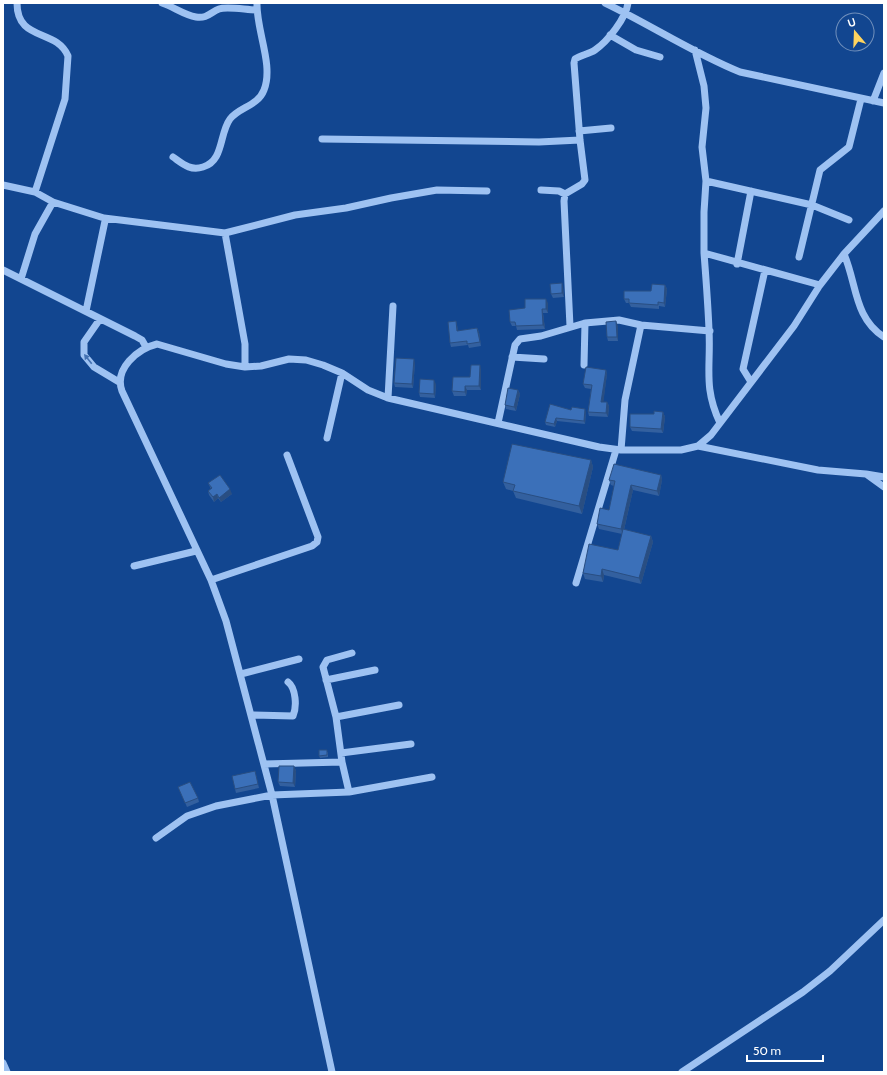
<svg xmlns="http://www.w3.org/2000/svg" width="887" height="1075" viewBox="0 0 887 1075" font-family="Cabin,sans-serif">
  <rect width="100%" height="100%" fill="#124690"/>
  <g fill="none" stroke-linecap="round" stroke-linejoin="round">
    <path stroke="#9ec2f2" stroke-width="7" d="M17,3c0,39 39,25 51,53l-3,43 -30,93
      M162,3c12,4 22,12 34,14 11,2 15,-5 23,-8 8,-3 28,1 38,1
      M605,3c46,22 88,50 135,69l144,31
      M610,35l26,15 24,7
      M695,50l9,36 2,22 -4,39 4,34 106,24 37,15
      M873,101l11,-28
      M579,131l32,-3
      M322,139l217,3 41,-2
      M173,157c10,7 17,14 30,10 21,-6 16,-33 27,-48 9,-12 28,-13 34,-29 10,-25 -8,-60 -7,-87
      M706,181l-2,31v41l116,32
      M3,185l32,7 18,10 51,16 1,3 -19,90
      M541,190l18,1 6,3
      M104,218l121,15 70,-18 51,-7 45,-10 46,-8 50,1
      M225,233l20,111v23
      M704,253c2,26 4,51 5,77 2,37 -6,57 11,93
      M844,254c13,30 10,64 40,83
      M799,257l21,-87 29,-23 12,-48
      M737,264l14,-73
      M3,270l132,66 7,4 4,7
      M21,279l14,-45 18,-32
      M100,319l-16,23v13l10,12 25,15
      M570,326l-6,-125 1,-7 17,-10 3,-4 -5,-40 -6,-77 1,-4c6,-4 14,-5 20,-9 13,-9 31,-32 33,-47
      M512,357l32,2
      M584,365l1,-42
      M751,382l-8,-13 22,-99
      M388,398l5,-92
      M498,423l17,-78 5,-6 21,-3 44,-13 34,-3 22,5 69,6
      M327,438l15,-65
      M698,446l120,24 48,4 18,13
      M621,450l4,-50 16,-75
      M866,474l18,3
      M134,566l62,-15
      M211,580l101,-34 5,-4 1,-5 -31,-82
      M576,583l40,-133
      M241,674l58,-15
      M326,680l49,-10
      M252,715l41,1c4,-9 3,-28 -5,-34
      M336,717l63,-12
      M341,753l70,-9
      M342,762l7,30
      M264,764l78,-2 -6,-45 -13,-50 4,-7 25,-7
      M156,838l31,-22 29,-10 56,-11 77,-3 83,-15
      M3,1063l4,9
      M332,1072l-60,-277 -46,-174 -15,-41 -89,-189c-8,-22 15,-42 35,-47l69,20 19,3 16,-1 28,-7 17,1 17,5 19,8 26,17 20,8 211,49 22,3h60l17,-4 13,-11 83,-109 26,-41 24,-31 40,-43
      M682,1072l121,-80 27,-21 54,-51"/>
  </g>
  <path fill="#33609f" d="M665,285l2,4 -2,18 -6,-1v3l-28,-2 -2,-4h-3l-2,-4 27,-8z
    M563,287l1,10 -11,1 -2,-4z
    M548,303v10h-5l2,16 -28,1 -1,-4h-4l-2,-4 15,-14z
    M456,321l1,4 1,6 19,-3 2,4 2,14 -12,2 -1,-3 -17,2 -1,-4z
    M618,326v15h-10l-1,-4z
    M415,363l-2,25 -18,-1 -1,-4z
    M481,369v21h-14l-1,6h-12l-2,-5z
    M606,370l1,4 -4,28h4l2,4 -1,11 -19,-1 -1,-4 3,-23 -6,-1 -2,-4z
    M436,384l-1,14 -15,-1 -1,-4z
    M518,390l2,4 -4,17 -10,-2 -1,-4z
    M571,410l15,2 -1,12 -28,-3 -2,6 -9,-2 -1,-3z
    M663,412l2,5 -2,16 -31,-2 -2,-4z
    M591,460l2,7 -11,47 -66,-16 -3,-7 -7,-2 -3,-7z
    M661,475l1,5 -3,16 -26,-6 -9,40 27,6 2,6 -12,42 -37,-9 -1,7 -18,-3 -2,-6 35,-23 4,-16 -23,-5 -2,-5 12,-14 5,-24 -3,-1 -2,-5z
    M208,483l24,11 -11,8 -3,-4 -4,4 -5,-7 -1,-4 3,-2z
    M328,752v5l-8,1 -1,-2z
    M294,766l2,5 -1,16 -15,-1 -2,-4z
    M255,771l4,17 -23,5 -1,-4z
    M178,787l20,11 1,4 -12,5z"/>
  <path fill="#294e82" d="M562,283l1,4 1,10 -2,-4z
    M665,285l2,4 -2,18 -1,-4z
    M546,299l2,4v10l-2,-4z
    M542,309l1,4 2,16 -2,-4z
    M456,321l1,4 2,11 -2,-5z
    M616,321l2,5v15l-1,-4z
    M477,328l2,4 2,14 -1,-4z
    M414,359l1,4 -2,25 -1,-4z
    M480,365l1,4v21l-2,-4z
    M606,370l1,4 -4,32 -2,-4z
    M434,380l2,4 -1,14 -1,-4z
    M465,386l2,4 -1,6 -1,-4z
    M518,390l2,4 -4,17 -2,-4z
    M607,402l2,4 -1,11 -2,-4z
    M585,409l1,3 -1,12 -1,-3z
    M663,412l2,5 -2,16 -2,-4z
    M556,418l1,3 -2,6 -1,-3z
    M591,460l2,7 -11,47 -3,-8z
    M661,475l1,5 -3,16 -2,-5z
    M631,485l2,5 -10,44 -2,-5z
    M230,489l2,5 -11,8 -2,-4z
    M217,494l1,4 -4,4 -1,-5z
    M651,536l2,6 -12,42 -2,-6z
    M602,569l2,6 -1,7 -2,-6z
    M294,766l2,5 -1,16 -2,-4z"/>
  <path fill="#3b70b9" stroke="#294e82" d="M562,283v10l-11,1 -1,-10z
    M652,284l13,1 -1,18 -6,-1v3l-29,-2v-4h-5v-8h27z
    M525,299h21v10h-4l1,16 -27,1 -1,-4h-5l-1,-12 16,-2z
    M456,321l1,10 20,-3 3,14 -13,2v-3l-17,2 -2,-21z
    M616,321l1,16h-10l-1,-15z
    M396,358l18,1 -2,25 -18,-1z
    M471,365h9l-1,21h-14v6l-13,-1 1,-14h17z
    M586,367l20,3 -5,32h6l-1,11 -18,-1 4,-27 -9,-1z
    M420,379l14,1v14l-15,-1z
    M508,388l10,2 -4,17 -9,-2z
    M550,404l21,6 1,-3 13,2 -1,12 -28,-3 -2,6 -9,-2z
    M654,411l9,1 -2,17 -31,-2v-13h24z
    M512,444l79,16 -12,46 -66,-15 2,-6 -12,-3z
    M614,464l47,11 -4,16 -26,-6 -10,44 -24,-5 3,-16 9,2 6,-29 -6,-1z
    M220,475l10,14 -11,9 -2,-4 -4,3 -5,-6 4,-3 -4,-5z
    M623,529l28,7 -12,42 -37,-9 -1,7 -18,-3 6,-29 29,6z
    M319,750h8v5l-8,1z
    M279,766h15l-1,17 -15,-1z
    M255,771l3,13 -23,5 -3,-13z
    M190,782l8,16 -13,5 -7,-16z"/>
  <defs><path id="oneway-solid" d="M-6-.8H1V-3.2L6.5 0L1 3.2V.8H-6Z"/></defs>
  <use fill="#4371b2" href="#oneway-solid" transform="translate(88 359) rotate(-128)"/>
  <rect width="887" height="1075" fill="none" stroke="#ffffff" stroke-width="8"/>
  <g transform="translate(855 32) rotate(341)"><circle r="19" fill="#124690" stroke="#7190bc"/>
  <path d="M0-3L7 15L0 10L-7 15Z" fill="#ffd45e"/>
  <text y="-6" font-size="11" font-weight="bold" text-anchor="middle" fill="#ffffff">U</text>
  </g>
  <path d="M747 1055v6h76v-6" fill="none" stroke="#ffffff" stroke-width="2"/>
  <text x="753" y="1055" font-size="12" fill="#ffffff" stroke="#124690" stroke-width="3" paint-order="stroke">50 m</text>
</svg>
